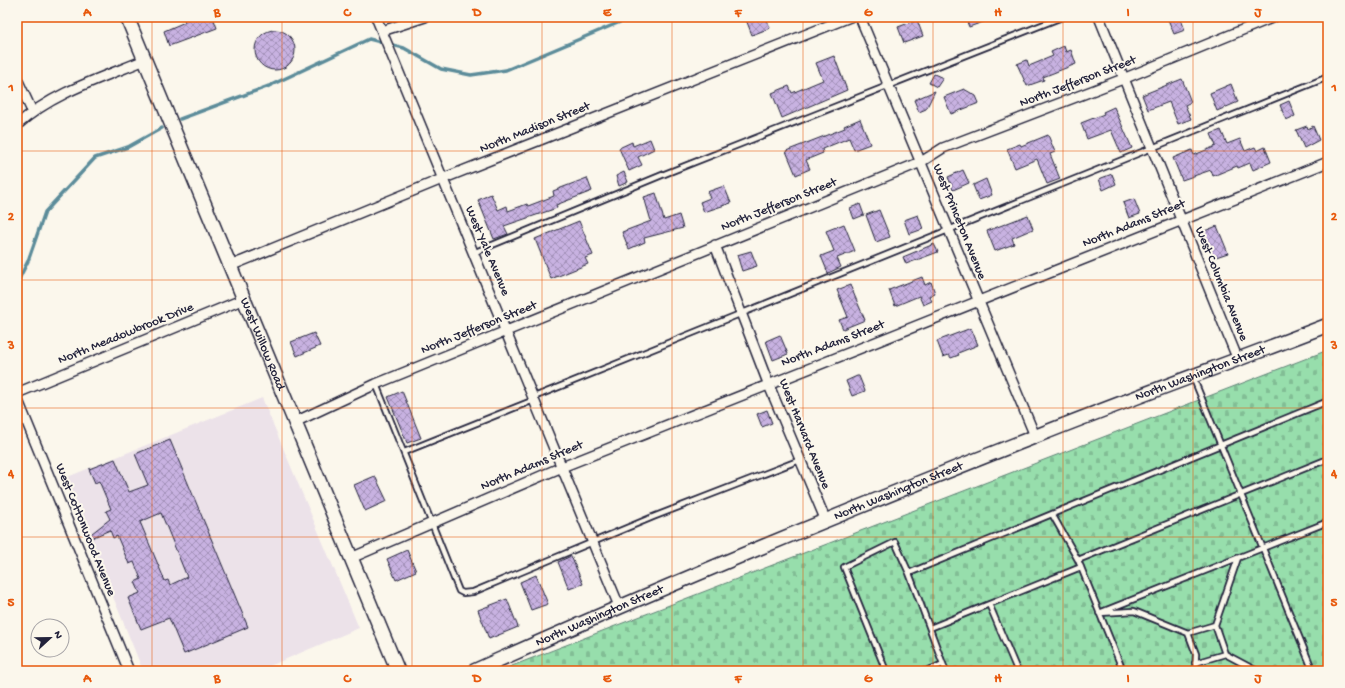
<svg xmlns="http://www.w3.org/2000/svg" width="1345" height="688" viewBox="0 0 1345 688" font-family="'Gochi Hand',sans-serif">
  <defs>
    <pattern id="cemetery-stones" width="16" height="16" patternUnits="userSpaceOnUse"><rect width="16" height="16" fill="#97deac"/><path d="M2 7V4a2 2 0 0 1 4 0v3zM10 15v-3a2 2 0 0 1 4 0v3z" fill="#82be95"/></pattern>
    <pattern id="building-cross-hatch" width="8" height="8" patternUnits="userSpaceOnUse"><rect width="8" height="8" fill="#c8b2e1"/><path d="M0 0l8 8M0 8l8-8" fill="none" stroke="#a290b8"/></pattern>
  </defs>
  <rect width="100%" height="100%" fill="#fbf7ec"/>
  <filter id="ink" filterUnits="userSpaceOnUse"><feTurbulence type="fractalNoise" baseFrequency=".025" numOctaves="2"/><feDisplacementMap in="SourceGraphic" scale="8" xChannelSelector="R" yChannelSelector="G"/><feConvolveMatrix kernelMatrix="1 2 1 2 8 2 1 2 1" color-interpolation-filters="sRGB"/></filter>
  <g filter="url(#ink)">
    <path fill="#ece2e9" d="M262,398l97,230 -101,43h-115l-78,-193z"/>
    <path fill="url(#cemetery-stones)" stroke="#5c8074" d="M1328,350v321h-829z"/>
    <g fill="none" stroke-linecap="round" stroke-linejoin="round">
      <path stroke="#5b8c9a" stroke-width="3.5" d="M180,119l89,-33 100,-47 35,9 37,21 30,6 35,-5 126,-53
        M17,283l11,-22 17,-49 50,-54 33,-11 34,-19"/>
    </g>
    <path fill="url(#building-cross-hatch)" stroke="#22223b" fill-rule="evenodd" d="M183,17h30l4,11 -48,18 -5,-15 21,-9z
      M745,17h21l4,11 -18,7z
      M965,17h29v1l-25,9z
      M1167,17h13l5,13 -11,4z
      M917,20l6,16 -19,7 -6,-16z
      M255 50a20 20 0 1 1 40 0a20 20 0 1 1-40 0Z
      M1064,46l2,6 5,-2 5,14 -33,13 1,3 -17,6 -10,-22 10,-4 2,6 24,-10 -2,-4z
      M834,56l13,34 -65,28 -10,-25 17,-7 3,7 31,-13 -7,-17z
      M934,74l9,4 -6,9 -8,-4z
      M1182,79l9,23 -6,3 6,14 -13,5 -9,-22 -21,8 -6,-15z
      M1231,84l7,18 -21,9 -7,-18z
      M964,89l12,7 3,7 -28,11 -7,-17z
      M935,91l-9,18 -7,3 -5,-12z
      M1289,101l6,15 -9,4 -6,-15z
      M1114,107l18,41 -11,5 -10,-23 -24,9 -6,-16 23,-9 -1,-2z
      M860,119l10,25 -16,6 -5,-12 -27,11 1,4 -17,7 4,9 -14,6 -10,-24 59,-23 -1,-2z
      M1307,126l1,3 5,-3 6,14 -15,8 -8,-18z
      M1221,130l6,14 13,-5 5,12 10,-4 2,4 8,-4 6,15 -18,8 -3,-7 -12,5 -1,-2 -24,10 -2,-6 -29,10 -9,-22 19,-8 2,5 22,-9 -5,-12z
      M1048,135l7,17 -5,2 10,25 -13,5 -10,-25 -22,9 -8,-19 13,-5 1,2z
      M650,139l4,10 -16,8 4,8 -13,6 -10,-23 13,-6 1,4z
      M963,170l6,13 -16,7 -5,-13z
      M624,172l4,10 -9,4 -3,-10z
      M1112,174l4,10 -13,6 -4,-11z
      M587,178l5,13 -36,14 1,3 -53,18 4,8 -14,5 -16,-39 13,-6 7,16 9,-4 1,5 19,-7 1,2 26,-10 -1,-5z
      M986,179l6,16 -13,5 -6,-15z
      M724,186l7,17 -27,9 -4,-10 10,-4 -3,-6z
      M656,193l8,27 15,-5 4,13 -39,10 1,4 -16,7 -7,-17 29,-11 -7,-24z
      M1134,199l6,15 -11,4 -6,-15z
      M860,204l4,11 -10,4 -4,-11z
      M879,210l11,27 -14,5 -10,-27z
      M918,215l5,14 -14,5 -5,-14z
      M1028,215l5,14 -21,9 2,6 -19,7 -8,-20z
      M579,221l14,34 -8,3 3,6 -37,15 -16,-40z
      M844,224l11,27 -18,7 4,9 -13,6 -7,-17 13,-5 -8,-20z
      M1217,226l11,27 -15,5 -11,-26z
      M934,244l4,8 -32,12 -3,-7z
      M751,251l6,15 -15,5 -5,-16z
      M922,277l3,8 6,-3 4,11 -6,3 3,5 -9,4 -4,-9 -24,10 -6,-16z
      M850,285l15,35 -22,9 -4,-9 9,-3 -11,-27z
      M971,328l7,17 -20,8 1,2 -8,3 -2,-3 -6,2 -6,-16z
      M314,333l6,13 -23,10 -6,-14z
      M780,335l8,19 -15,6 -7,-19z
      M857,376h2l6,15 -13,5 -6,-15z
      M402,391l19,47 -14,5 -19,-46z
      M767,410l5,13 -10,4 -5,-13z
      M170,440l78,187 -64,27 -15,-36 -28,11 -13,-31 12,-5 -5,-11 6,-3 -7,-17 -5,2 -12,-28 -4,2 -3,-8 -21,9 -2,-2 23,-18 -4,-8 5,-2 -12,-28 -4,2 -6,-14 26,-10 14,33 19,-7 -13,-31zM161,513l26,64 -17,8 -2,-5 -3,1 -25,-59z
      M375,476l12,25 -22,10 -11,-26z
      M407,550l9,21 -20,9 -9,-21z
      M571,556l12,28 -14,5 -11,-27z
      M536,575l12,29 -17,6 -11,-28z
      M507,599l11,28 -29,12 -11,-29z"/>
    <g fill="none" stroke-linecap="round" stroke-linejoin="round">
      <g stroke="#22223b" stroke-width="8">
        <path id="lane" d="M473,253l194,-80 395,-156
          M1193,377l120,294
          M376,384l83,207 4,2 10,-1 180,-75 147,-57
          M534,397l794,-320
          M1328,401l-276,113 26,46 250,-101
          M404,452l130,-52
          M1238,558l-23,67 10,29 32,17
          M1078,560l45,111
          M909,573l34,91
          M989,604l28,66 -2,1
          M930,628l151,-61
          M1188,633l27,-8
          M1195,663l30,-9
          M886,671l-42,-104 51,-25 14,31 143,-59
          M927,671l16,-7 3,7
          M1195,671l1,-17 -8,-21 -54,-22 -35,2 229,-91"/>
      </g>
      <g stroke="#22223b" stroke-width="12">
        <path id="street" d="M376,17l243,589
          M860,17l175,419
          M1099,17l139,343
          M382,31l43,-14
          M17,79l15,32
          M17,125c35,-32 84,-47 128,-65
          M715,245l53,138 58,138
          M230,266l212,-87 408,-162
          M17,393l227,-94
          M17,398l112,273
          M295,422l81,-38 545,-222 22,-14 180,-69 151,-62
          M351,558l211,-91 766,-305"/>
      </g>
      <g stroke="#22223b" stroke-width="16">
        <g id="secondary">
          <path id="s1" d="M127,17l271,654"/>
          <path id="s2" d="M474,671c185,-83 372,-160 560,-234 97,-39 196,-74 294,-112"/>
        </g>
      </g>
      <use href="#lane" stroke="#fbf7ec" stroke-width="4.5"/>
      <use href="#street" stroke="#fbf7ec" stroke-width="9"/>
      <use href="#secondary" stroke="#fbf7ec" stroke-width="13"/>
    </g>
  </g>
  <path fill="none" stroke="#e8590c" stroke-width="1" stroke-opacity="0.55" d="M152,17v654M282,17v654M412,17v654M542,17v654M672,17v654M803,17v654M933,17v654M1063,17v654M1193,17v654M17,151h1311M17,280h1311M17,408h1311M17,537h1311"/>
  <g text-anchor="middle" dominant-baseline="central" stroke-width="4" stroke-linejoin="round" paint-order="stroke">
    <g font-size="13" fill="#22223b" stroke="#fbf7ec">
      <text transform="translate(1078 82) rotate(-21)">North Jefferson Street</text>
      <text transform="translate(535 128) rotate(-22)">North Madison Street</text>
      <text transform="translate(779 205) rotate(-22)">North Jefferson Street</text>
      <text transform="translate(959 222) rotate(68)">West Princeton Avenue</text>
      <text transform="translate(1134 224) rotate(-22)">North Adams Street</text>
      <text transform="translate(487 251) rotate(67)">West Yale Avenue</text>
      <text transform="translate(1221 284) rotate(68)">West Columbia Avenue</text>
      <text transform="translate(479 328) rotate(-22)">North Jefferson Street</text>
      <text transform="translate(126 334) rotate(-22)">North Meadowbrook Drive</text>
      <text stroke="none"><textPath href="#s1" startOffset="354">West Willow Road</textPath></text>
      <text transform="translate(833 344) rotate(-21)">North Adams Street</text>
      <text stroke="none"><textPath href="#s2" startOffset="785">North Washington Street</textPath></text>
      <text transform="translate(804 434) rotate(68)">West Harvard Avenue</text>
      <text transform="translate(532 466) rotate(-23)">North Adams Street</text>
      <text stroke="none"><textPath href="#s2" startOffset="461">North Washington Street</textPath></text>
      <text transform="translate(85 530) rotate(68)">West Cottonwood Avenue</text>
      <text stroke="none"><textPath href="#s2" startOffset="137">North Washington Street</textPath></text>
    </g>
  </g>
  <rect width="1345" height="688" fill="none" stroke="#fbf7ec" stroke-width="44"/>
  <g transform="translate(50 638) rotate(68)"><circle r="19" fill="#fbf7ec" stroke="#a4a2a5"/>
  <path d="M0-3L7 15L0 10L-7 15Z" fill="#22223b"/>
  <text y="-6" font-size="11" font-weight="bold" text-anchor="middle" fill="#22223b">N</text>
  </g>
  <rect x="22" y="22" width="1301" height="644" fill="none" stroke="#e8590c" stroke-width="1.5"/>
  <g font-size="13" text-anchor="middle" font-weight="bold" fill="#e8590c">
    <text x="87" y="16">A</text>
    <text x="217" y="16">B</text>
    <text x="347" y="16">C</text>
    <text x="477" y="16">D</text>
    <text x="607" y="16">E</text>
    <text x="738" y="16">F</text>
    <text x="868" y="16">G</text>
    <text x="998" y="16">H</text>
    <text x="1128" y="16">I</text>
    <text x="1258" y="16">J</text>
    <text x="11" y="91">1</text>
    <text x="1334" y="91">1</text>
    <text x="11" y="220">2</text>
    <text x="1334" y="220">2</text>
    <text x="11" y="349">3</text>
    <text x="1334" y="349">3</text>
    <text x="11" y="477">4</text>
    <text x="1334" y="477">4</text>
    <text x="11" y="606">5</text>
    <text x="1334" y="606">5</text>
    <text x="87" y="682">A</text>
    <text x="217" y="682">B</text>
    <text x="347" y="682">C</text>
    <text x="477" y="682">D</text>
    <text x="607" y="682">E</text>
    <text x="738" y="682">F</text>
    <text x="868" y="682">G</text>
    <text x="998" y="682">H</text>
    <text x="1128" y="682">I</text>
    <text x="1258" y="682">J</text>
  </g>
</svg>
